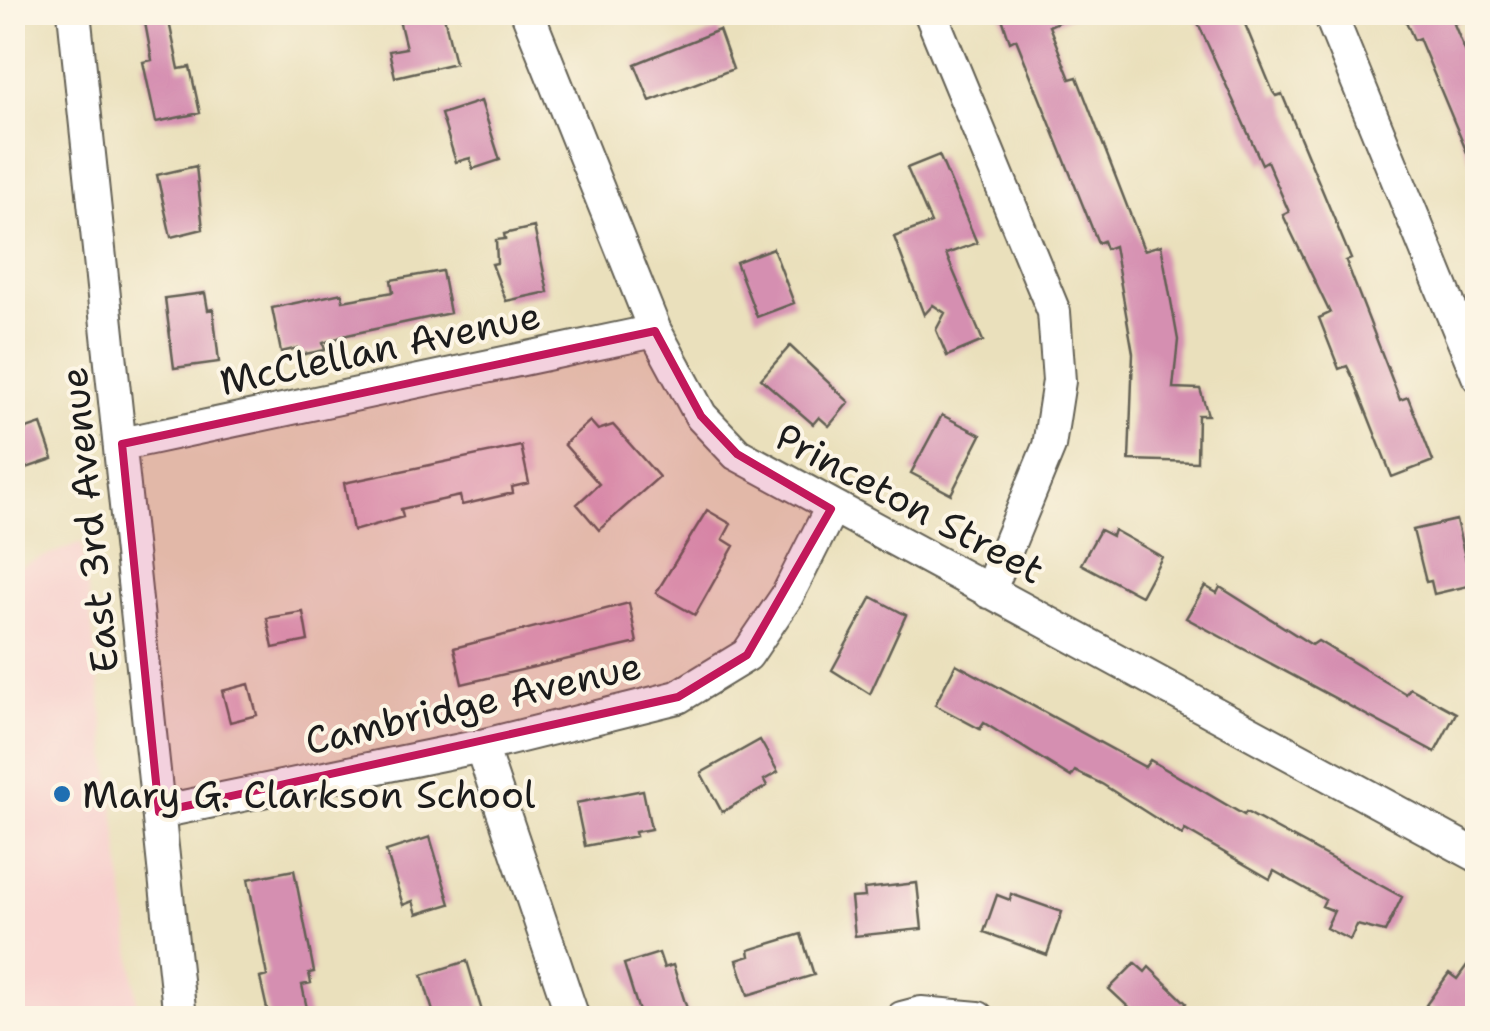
<svg xmlns="http://www.w3.org/2000/svg" width="1490" height="1031" viewBox="0 0 1490 1031" font-family="'Shantell Sans',sans-serif">
  <rect width="100%" height="100%" fill="#fcf5e5"/>
  <filter id="ink" filterUnits="userSpaceOnUse"><feTurbulence type="fractalNoise" baseFrequency=".01" numOctaves="2"/><feDisplacementMap in="SourceGraphic" scale="20" xChannelSelector="R" yChannelSelector="G"/><feConvolveMatrix kernelMatrix="1 2 1 2 8 2 1 2 1" color-interpolation-filters="sRGB"/></filter>
  <filter id="wash" filterUnits="userSpaceOnUse"><feTurbulence type="fractalNoise" baseFrequency=".0048" numOctaves="4" result="noise"/><feDisplacementMap in="SourceGraphic" scale="40" xChannelSelector="R" yChannelSelector="G"/><feGaussianBlur stdDeviation="2.25" result="paint"/><feColorMatrix in="noise" values="0 0 0 0 0 0 0 0 0 0 0 0 0 0 0 0 0 1.4 0 .05"/><feComposite in="paint" operator="in"/></filter>
  <g filter="url(#wash)">
    <rect width="100%" height="100%" fill="#eae0bc"/>
    <path fill="#f7d0cd" d="M82,542l57,476h-126v-449z"/>
    <g id="blocks">
      <path fill="#d58fb1" d="M143,12h24l12,57 11,-2 10,46 -44,9 -13,-60 9,-2z
        M397,12h46l12,51 -60,14 -6,-26 17,-3z
        M1000,12h80l-31,14 21,53 7,-2 67,173 17,-5 17,95 -5,48 27,1 8,26h-10l-1,47 -68,-2 4,-107 -19,-107 -8,3 -3,-8 -5,2 -82,-204 -6,3z
        M1193,12h47l33,80 3,4 6,-2 69,165 -5,2 54,139 8,-3 25,64 -41,16 -39,-99 -6,-12 -8,3 -20,-51 11,-5 -47,-98 6,-3 -22,-51 -5,3z
        M1402,12h76l-24,12 24,58v97l-59,-141 -5,2z
        M719,30l14,39 -83,32 -15,-37z
        M481,101l19,59 -27,9 -3,-11 -14,4 -15,-48z
        M939,155l38,88 -31,11 37,87 -36,15 -11,-26 9,-17 -12,-8 -9,10 -30,-78 37,-14 -24,-55z
        M196,166l7,63 -32,8 -14,-62z
        M534,227l14,65 -42,9 -14,-37 5,-1 -1,-23 9,-1 -1,-5z
        M773,248l21,55 -37,14 -21,-55z
        M442,271l8,42 -103,22 -24,8 2,7 -25,5 -2,-7 -17,4 -9,-44 70,-15 1,8 50,-9 -2,-12z
        M205,293l3,17 5,-1 6,53 -45,6 -9,-70z
        M790,346l59,56 -20,24 -10,-9 -6,7 -52,-45z
        M942,415l39,20 -30,59 -40,-21z
        M590,421l8,9 15,-5 46,52 -60,53 -22,-26 22,-20 -35,-40z
        M41,424l12,35 -41,14v-39z
        M521,446l8,37 -17,4 1,6 -51,12 -2,-9 -59,13 2,8 -50,14 -9,-48z
        M707,510l24,14 -8,15 11,7 -39,69 -39,-22z
        M1456,520l16,65 -38,9 -3,-13 -5,1 -13,-52z
        M1100,530l12,6 2,-6 48,27 -21,39 -60,-32z
        M1205,586l12,7 3,-6 92,58 6,-4 88,53 4,-6 46,25 -21,39 -249,-134z
        M872,597l34,18 -36,79 -38,-24z
        M629,603l8,40 -175,41 -8,-36z
        M303,612l5,29 -35,7 -6,-30z
        M956,664l189,103 5,-7 94,55 2,-3 156,85 -17,35 -28,-7 -7,15 -24,-12 8,-17 -12,-5 3,-6 -51,-29 -4,8 -85,-49 -3,5 -80,-51 -27,-13 -4,6 -87,-54 -4,6 -45,-24z
        M249,684l8,31 -27,7 -8,-31z
        M760,740l18,32 -14,8 3,6 -45,26 -21,-39z
        M643,790l8,39 -16,3 1,4 -51,10 -9,-43z
        M430,837l20,67 -33,10 -4,-13 -10,4 -17,-54z
        M294,870l20,102 -5,1 2,10 -9,2 7,33h-40l-9,-40 7,-2 -19,-97z
        M917,883l5,46 -67,7 -4,-38 14,-1 -1,-8z
        M1011,894l51,18 -15,43 -63,-23 13,-37 13,5z
        M801,934l13,41 -66,20 -11,-35 13,-4 -1,-6z
        M1478,950v68h-33l-19,-13 23,-32 8,6z
        M659,953l5,15 9,-3 17,53h-49l-17,-54z
        M467,961l17,57h-49l-13,-43z
        M1135,963l10,9 4,-5 37,36 -15,15h-31l-31,-29z"/>
    </g>
  </g>
  <g filter="url(#ink)">
    <use href="#blocks" fill-opacity="0" stroke="#646154" stroke-width="2.5"/>
    <g fill="none" stroke-linecap="round" stroke-linejoin="round">
      <g stroke="#646154" stroke-width="36">
        <path id="minor" d="M74,12l106,1006
          M527,12l128,319 46,85 36,38 741,402
          M930,12l124,300 5,69 -10,65 -60,146
          M1329,12l149,364
          M122,444l533,-113
          M481,746l92,272
          M159,812l322,-66 197,-49 69,-42 40,-59 44,-87
          M902,1018l19,-5 57,5"/>
      </g>
      <use href="#minor" stroke="#fff" stroke-width="32"/>
    </g>
  </g>
  <path fill="#c2185b" fill-opacity="0.2" stroke="#c2185b" stroke-width="8" stroke-linejoin="round" d="M655,331l46,85 36,38 94,55 -84,146 -69,42 -519,115 -37,-368z"/>
  <circle fill="#1f6fb2" stroke="#fcf5e5" stroke-width="4" cx="62" cy="794" r="10"/>
  <g text-anchor="middle" dominant-baseline="central" stroke-width="8" stroke-linejoin="round" paint-order="stroke">
    <g font-size="38" fill="#1c1c1c" stroke="#fcf5e5">
      <text transform="translate(380 348) rotate(-12)">McClellan Avenue</text>
      <text transform="translate(910 503) rotate(28)">Princeton Street</text>
      <text transform="translate(89 520) rotate(-96)">East 3rd Avenue</text>
      <text transform="translate(473 703) rotate(-13)">Cambridge Avenue</text>
    </g>
    <g font-size="38" fill="#1c1c1c" stroke="#fcf5e5" text-anchor="start">
      <text x="82" y="794">Mary G. Clarkson School</text>
    </g>
  </g>
  <rect width="1490" height="1031" fill="none" stroke="#fcf5e5" stroke-width="50"/>
</svg>
